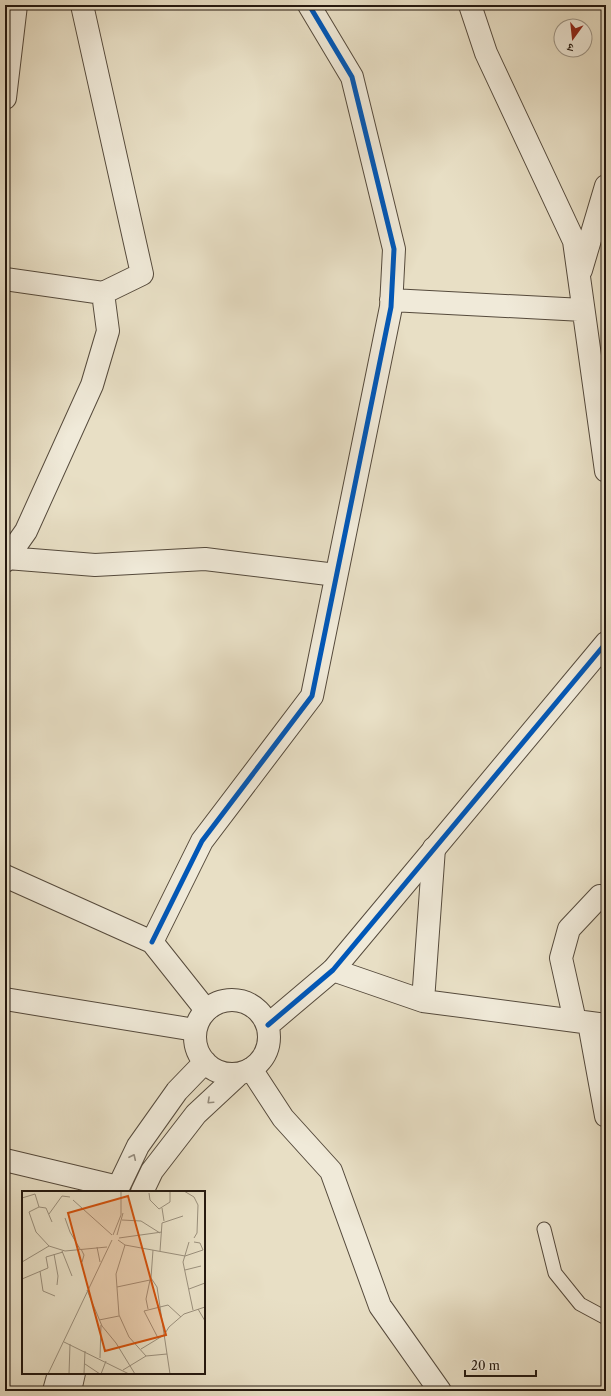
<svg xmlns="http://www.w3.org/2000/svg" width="611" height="1396" viewBox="0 0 611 1396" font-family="'Libre Caslon Text','Noto Serif Devanagari',serif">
  <rect width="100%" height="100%" fill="#e8dfc5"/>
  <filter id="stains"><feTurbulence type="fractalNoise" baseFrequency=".005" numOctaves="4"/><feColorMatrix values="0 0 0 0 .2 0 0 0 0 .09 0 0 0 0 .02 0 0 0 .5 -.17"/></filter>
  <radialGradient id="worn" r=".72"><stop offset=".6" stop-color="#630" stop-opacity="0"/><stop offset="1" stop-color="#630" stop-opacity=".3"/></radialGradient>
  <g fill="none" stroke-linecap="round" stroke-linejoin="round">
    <g stroke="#554a3c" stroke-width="15">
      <path id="service" d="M544,1229l11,44 25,31 26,14"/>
    </g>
    <g stroke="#554a3c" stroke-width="24">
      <path id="minor" d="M470,5l16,48 88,188 32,230
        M5,98l11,-93
        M581,270l25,-84
        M5,279l98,14 39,-19 -60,-269
        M391,300l192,10
        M7,558l88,7 110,-6 131,16
        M5,561l21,-30 66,-146 16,-54 -5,-38
        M5,876l147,66 54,68
        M152,942l50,-101 110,-145 79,-389 3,-58 -42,-172 -43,-72
        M333,970l90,31 183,24
        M5,999l190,31
        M423,1001l11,-153
        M575,1021l-14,-63 8,-29 31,-33
        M589,1023l17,93
        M251,1069l32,49 48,53 49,135 60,85
        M5,1160l113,27"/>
    </g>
    <g stroke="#554a3c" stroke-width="24">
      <path id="tertiary" d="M195 1037a37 37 0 1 1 74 0a37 37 0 1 1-74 0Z
        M268,1025l65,-55 273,-327
        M116,1192l22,-46 39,-55 28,-29
        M142,1192l10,-21 44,-57 43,-40
        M54,1391l5,-18
        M70,1391l4,-18"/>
    </g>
    <use href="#service" stroke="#f0ead9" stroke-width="13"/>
    <use href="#minor" stroke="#f0ead9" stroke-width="22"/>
    <use href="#tertiary" stroke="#f0ead9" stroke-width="22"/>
    <g stroke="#f0ead9" stroke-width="8">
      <path id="cycleway" d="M152,942l50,-101 110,-145 79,-389 3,-58 -42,-172 -43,-72
        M268,1025l65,-55 273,-327"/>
    </g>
    <use href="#cycleway" stroke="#0057b8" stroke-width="5"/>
  </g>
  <defs><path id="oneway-chevron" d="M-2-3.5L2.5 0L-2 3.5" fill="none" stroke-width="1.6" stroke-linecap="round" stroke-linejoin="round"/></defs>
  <g stroke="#948c7e">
    <use href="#oneway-chevron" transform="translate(210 1101) rotate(137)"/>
    <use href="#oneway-chevron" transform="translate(133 1157) rotate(-65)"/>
  </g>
  <g transform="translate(22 1191)">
    <rect width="183" height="183" fill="#e8dfc5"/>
    <path fill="none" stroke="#9a8f7c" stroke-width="1" d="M162,0l10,6 4,8 -1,28 -3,5M127,2l1,7 9,9 11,-7v-11M0,7l13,-4 4,13M51,9l39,35M140,17l2,13M27,23l13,-18 8,1M43,27l5,14 10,17M100,29l19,1 19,12M30,31l-6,-14 -7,-1 -10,5 7,20 13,14 16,5 42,-4M91,44l8,-20v-24M95,44l6,-22M97,47l43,-6M96,49l7,5 60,11 18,-6 -3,-7 -6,-1M167,51l-6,20 10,48M103,54l-9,29 3,41 10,22 17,19M75,56l3,15M59,58l3,6 -2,7M131,59l-2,28 6,9 13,87M40,60l10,25M138,60l2,-28 21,-7M32,63l4,22 -1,9M0,71l27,-16M163,79l16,-4M18,80l3,20 12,5M0,88l26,-11 -2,-11 17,-5M95,96l33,-7M167,98l16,-6M65,99l15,36 14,17 19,31M126,118l-2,-10 4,-19M176,118l7,12M77,129l20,-4M136,147l-14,-27 24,-6 13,12M42,151l65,32M119,158l23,-14 5,-8 15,-13 21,-7M78,167l1,-33M63,173l15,10M101,179l23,-14 21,-2M26,183l64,-134M47,183l1,-30M62,183l1,-23M79,183l5,-13"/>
    <path fill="#d4520c" fill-opacity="0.15" stroke="#d4520c" stroke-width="2" d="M106,5l38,139 -61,16 -37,-138z"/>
    <rect width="183" height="183" fill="none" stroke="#24180f" stroke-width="2"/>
  </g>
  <rect width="611" height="1396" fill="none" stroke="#e8dfc5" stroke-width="20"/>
  <rect x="6" y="6" width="599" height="1384" fill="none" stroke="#24180f" stroke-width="2"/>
  <rect x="10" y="10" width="591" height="1376" fill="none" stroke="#24180f"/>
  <g transform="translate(573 38) rotate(195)"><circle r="19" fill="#f0ead9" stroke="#9e9688"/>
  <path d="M0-3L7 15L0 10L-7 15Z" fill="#8f2418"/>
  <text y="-6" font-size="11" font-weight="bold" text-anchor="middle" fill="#24180f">उ</text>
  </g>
  <path d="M465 1370v6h71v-6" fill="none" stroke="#24180f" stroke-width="2"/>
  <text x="471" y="1370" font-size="12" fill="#24180f" stroke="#f0ead9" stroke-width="3" paint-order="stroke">20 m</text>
  <rect width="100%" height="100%" filter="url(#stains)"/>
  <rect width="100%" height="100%" fill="url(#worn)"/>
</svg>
